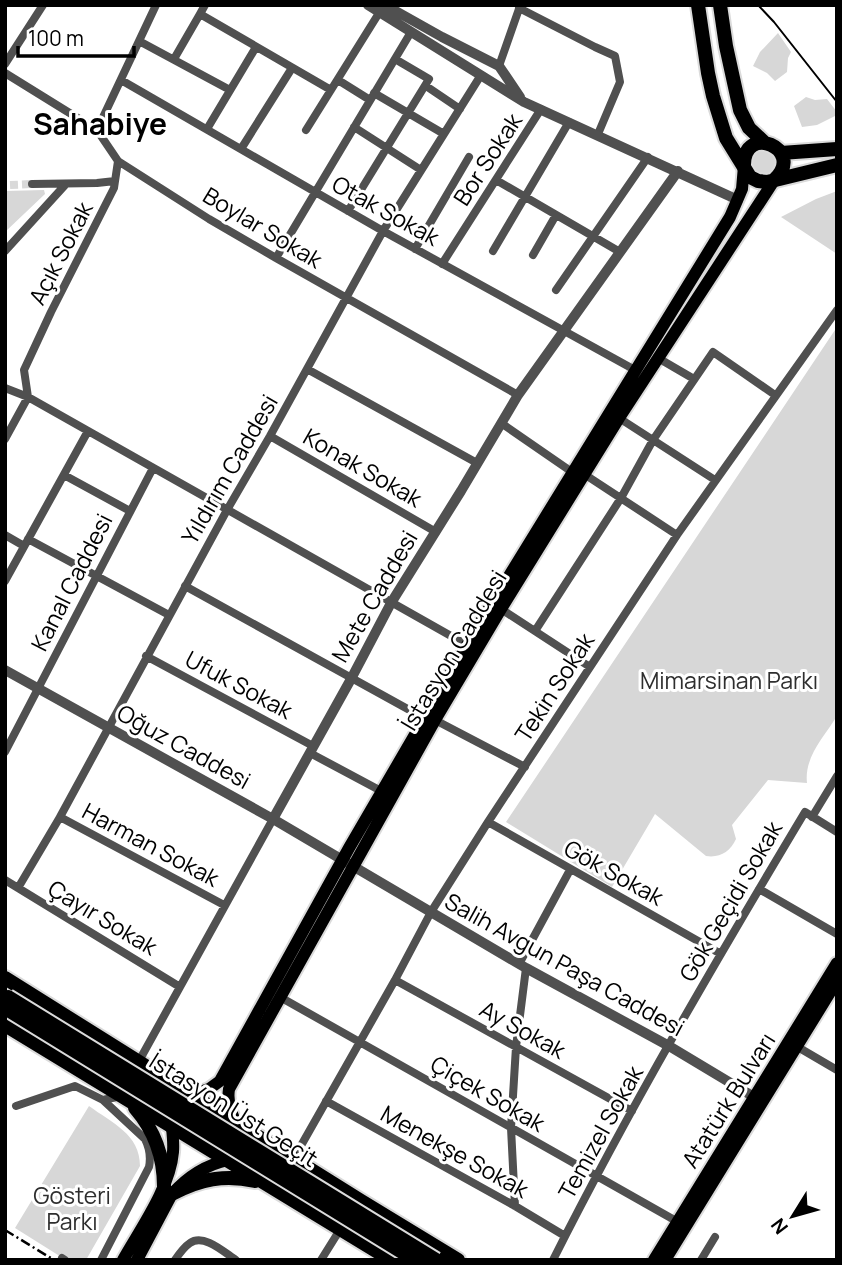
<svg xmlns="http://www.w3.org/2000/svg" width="842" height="1265" viewBox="0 0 842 1265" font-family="Manrope,sans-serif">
  <rect width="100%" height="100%" fill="#fff"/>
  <path fill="#d7d7d7" d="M778,33l13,19 -3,6 -1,14 -12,9 -8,-8 -14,-7 7,-14z
    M806,97l9,3 12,-1 10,13v3l-20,10 -15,2 -8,-21z
    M751 162a13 13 0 1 1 26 0a13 13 0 1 1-26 0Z
    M44,190l1,4 -40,38v-41z
    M837,191v63l-56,-37 35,-18z
    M837,327v389c-13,21 -33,41 -30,67l-39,-3 -36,45 4,14c-6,13 -16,19 -30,17l-51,-42 -43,73 -106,-65z
    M89,1106c23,17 51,28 51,60l-54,94h-20l-51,-32z"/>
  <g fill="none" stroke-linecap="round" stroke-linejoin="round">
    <path stroke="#d9d9d9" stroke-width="8" stroke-dasharray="8 4" stroke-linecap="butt" d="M10,185l22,-1"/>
    <g stroke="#dbdbdb" stroke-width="16">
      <path id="primary" d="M186,1097l23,-8 11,-8 129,-233 128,-220 253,-411 12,-28 2,-23
        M237,1124c-7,-12 -10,-22 -8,-35l206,-369 66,-111 118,-191 156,-239
        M123,1260c18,-32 47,-72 50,-108 1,-12 -1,-22 -2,-33
        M137,1260l35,-66c16,-18 33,-29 56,-34l3,-3
        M654,1260l183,-297
        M665,1260l172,-279"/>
    </g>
    <g stroke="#dbdbdb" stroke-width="18">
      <path id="trunk" d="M698,5l10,68 5,23 13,42 24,39 8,4 9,1 70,-17
        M720,5l6,41 14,64 9,18 15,14
        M781,153l56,-4
        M744,166c-1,-44 62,-17 31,13
        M5,978l356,223 97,59
        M5,1025l386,235
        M135,1108c20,23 29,49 29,79
        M172,1194c27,-15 53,-20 83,-13"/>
    </g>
    <path stroke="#505050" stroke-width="8" d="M205,5l-5,9 131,76
      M519,8l76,39 20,9 5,26 -22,52
      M139,41l91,49
      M174,59l26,-45
      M5,64l38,-59
      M499,66l21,-60
      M5,73l92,57 21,31 91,58 67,39 242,137
      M121,80l262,151 252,139
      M338,80l32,20
      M426,86l34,23
      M374,93l70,41
      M354,127l67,43
      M207,129l49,-82
      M97,130l59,-125
      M306,130l73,-117
      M241,149l51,-81
      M496,180l124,72
      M32,184l65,-1 18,-2
      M348,211l81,-132 -34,-20
      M415,249l54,-92
      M5,251l61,-67
      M493,251l76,-129
      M533,255l23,-40
      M276,258l135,-226
      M442,264l99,-155
      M556,290l92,-133
      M658,358l36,21
      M307,369l170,94
      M5,388l23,9 439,248
      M619,418l96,62
      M501,423l71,49
      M270,436l166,96
      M5,439l23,-42 -4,-27 27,-58 63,-124 4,-27
      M584,474l93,61
      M64,475l66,36
      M5,535l19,11
      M28,539l141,76
      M5,581l83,-150
      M185,586l239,132
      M501,609l89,58
      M535,631l86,-133 32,-58 60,-88 62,43
      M146,656l167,90
      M435,720l90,47
      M5,752l148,-284
      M310,753l73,39
      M60,817l164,88
      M812,817l25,-41
      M488,822l233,132
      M5,880l175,107
      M18,888l42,-71 167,-307 43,-74 113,-205 98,-156
      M759,889l78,45
      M519,964l51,-94
      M395,980l237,131
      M280,997l398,225
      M796,1046l41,24
      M139,1061l134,-242
      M326,1101l189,105 50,30
      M16,1106l59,-20 28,14 18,-4
      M294,1158l101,-178 36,-68 57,-90 189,-287 160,-225
      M515,1206l-4,-78 5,-81 10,-79
      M62,1258l3,2
      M101,1260l48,-93c2,-10 1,-18 -4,-28l-42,-39
      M175,1260c4,-6 9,-13 15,-17 14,-10 35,10 46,17
      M321,1260l20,-32
      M553,1260c77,-153 164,-301 252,-448l32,20
      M701,1260l14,-23"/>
    <path stroke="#505050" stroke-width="10" d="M368,5l156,97 214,98
      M385,5l57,32 57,29 21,31
      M5,670l268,149 253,149 143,78 85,51
      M273,819l78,-140 40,-76 70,-112 57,-96 160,-224"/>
    <use href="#primary" stroke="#000" stroke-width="12"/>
    <use href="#trunk" stroke="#000" stroke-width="14"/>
    <path stroke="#000" stroke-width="2" d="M758,5l16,17 63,80"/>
    <path stroke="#000" stroke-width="2.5" stroke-dasharray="10 3.5 2 3.5" stroke-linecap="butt" d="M5,1230l49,30"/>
    <g stroke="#dbdbdb" stroke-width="18" stroke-linecap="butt">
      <path id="trunk-bridge" d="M8,997l428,263
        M5,1008l410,252"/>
    </g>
    <use href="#trunk-bridge" stroke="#000" stroke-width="14"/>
  </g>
  <g text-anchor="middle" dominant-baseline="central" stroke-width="6" stroke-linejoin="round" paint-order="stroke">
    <g font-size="23" fill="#000" stroke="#fff">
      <text transform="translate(487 159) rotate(-57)">Bor Sokak</text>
      <text transform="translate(386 210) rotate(29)">Otak Sokak</text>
      <text transform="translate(263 227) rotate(31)">Boylar Sokak</text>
      <text transform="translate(60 253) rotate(-63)">Açık Sokak</text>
      <text transform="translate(363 467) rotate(30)">Konak Sokak</text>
      <text transform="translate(229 469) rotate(-60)">Yıldırım Caddesi</text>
      <text transform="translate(71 582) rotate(-63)">Kanal Caddesi</text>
      <text transform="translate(374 596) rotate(-60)">Mete Caddesi</text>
      <text transform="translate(453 650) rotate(-59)">İstasyon Caddesi</text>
      <text transform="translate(239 684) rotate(28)">Ufuk Sokak</text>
      <text transform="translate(554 687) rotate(-57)">Tekin Sokak</text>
      <text transform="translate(184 746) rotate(29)">Oğuz Caddesi</text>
      <text transform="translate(151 844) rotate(28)">Harman Sokak</text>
      <text transform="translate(614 872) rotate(29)">Gök Sokak</text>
      <text transform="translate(730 901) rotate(-60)">Gök Geçidi Sokak</text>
      <text transform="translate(103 917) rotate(31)">Çayır Sokak</text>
      <text transform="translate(565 964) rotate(29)">Salih Avgun Paşa Caddesi</text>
      <text transform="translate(523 1029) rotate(29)">Ay Sokak</text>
      <text transform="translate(488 1093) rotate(30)">Çiçek Sokak</text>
      <text transform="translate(728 1100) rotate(-58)">Atatürk Bulvarı</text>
      <text transform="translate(234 1109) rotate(32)">İstasyon Üst Geçit</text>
      <text transform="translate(600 1132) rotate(-61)">Temizel Sokak</text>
      <text transform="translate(455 1151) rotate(29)">Menekşe Sokak</text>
    </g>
    <g font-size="23" fill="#2e2e2e" stroke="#fff">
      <text x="729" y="680">Mimarsinan Parkı</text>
      <text x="72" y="1195">Gösteri<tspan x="72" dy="26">Parkı</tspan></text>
    </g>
    <g font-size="30" font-weight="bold" fill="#000" stroke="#fff">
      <text x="100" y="123">Sahabiye</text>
    </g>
  </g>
  <rect width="842" height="1265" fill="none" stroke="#000000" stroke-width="14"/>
  <g transform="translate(793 1216) rotate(233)" stroke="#ffffff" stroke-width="5" paint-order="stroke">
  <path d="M0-5L12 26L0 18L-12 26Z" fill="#000000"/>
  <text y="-10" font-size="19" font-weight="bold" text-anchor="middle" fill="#000000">N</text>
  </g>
  <path d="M18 46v10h116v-10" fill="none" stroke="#000000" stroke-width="3.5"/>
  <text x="28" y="46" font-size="21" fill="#000000" stroke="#ffffff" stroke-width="5" paint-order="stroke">100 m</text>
</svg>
